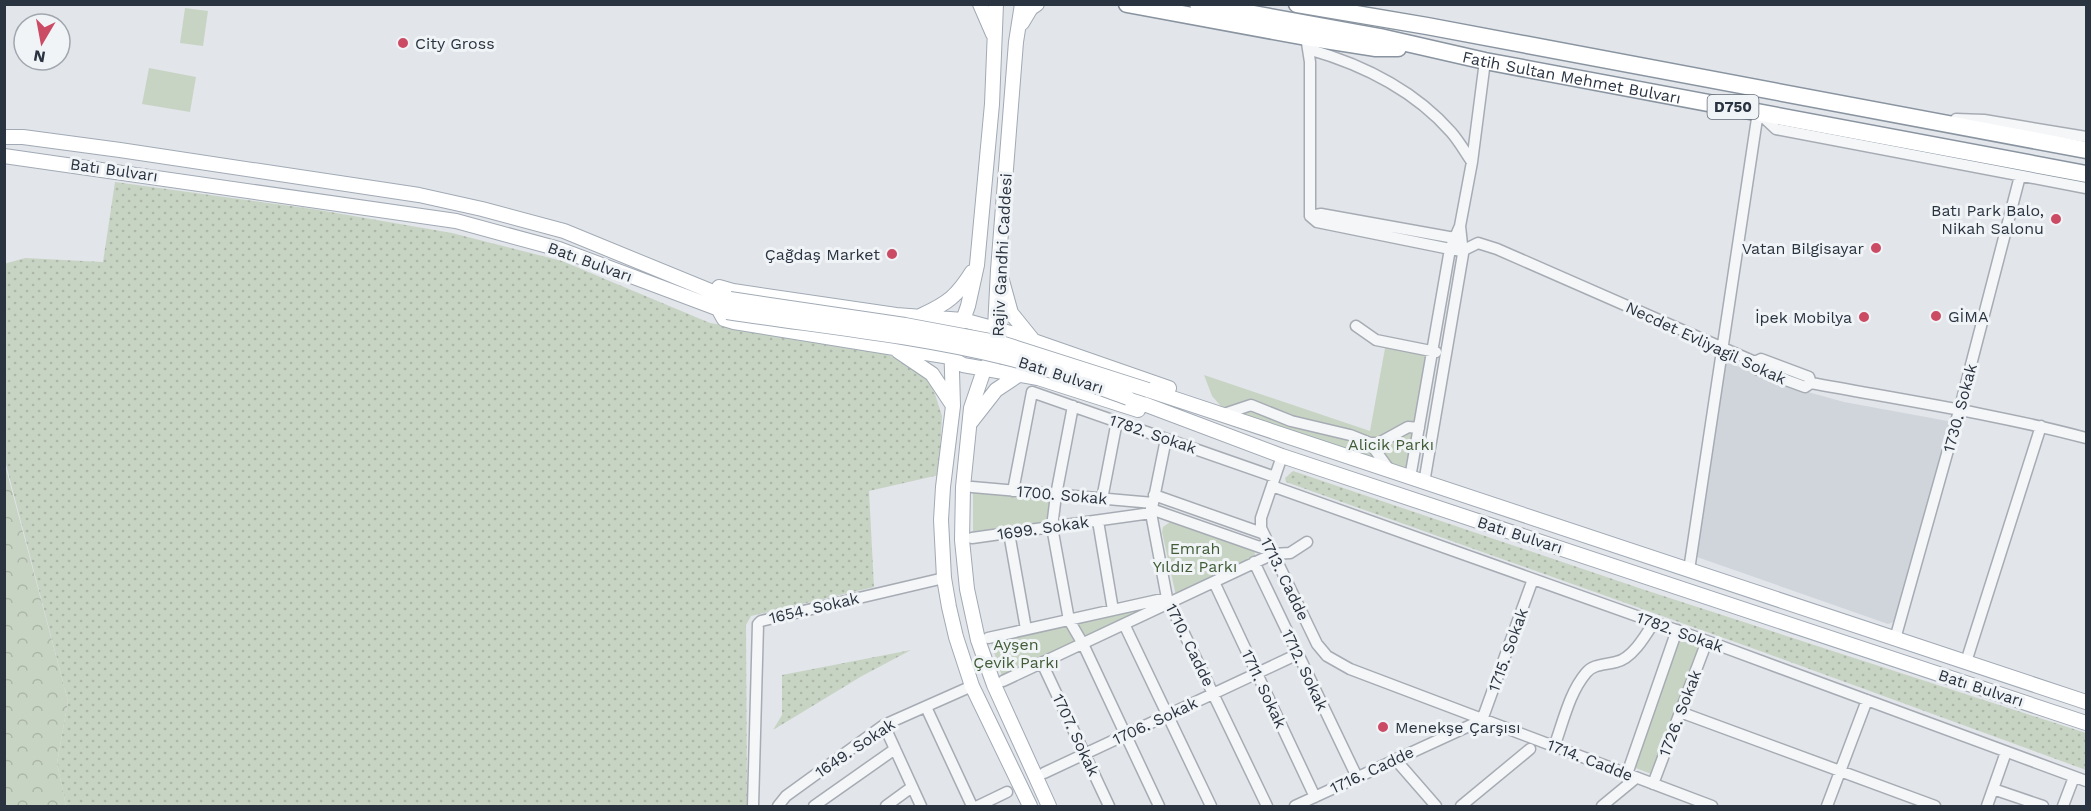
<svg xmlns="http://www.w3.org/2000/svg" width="2091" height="811" viewBox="0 0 2091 811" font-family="'Work Sans',sans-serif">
  <defs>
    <pattern id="grass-dots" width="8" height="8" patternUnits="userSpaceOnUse" patternTransform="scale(1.5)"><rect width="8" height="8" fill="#c8d4c3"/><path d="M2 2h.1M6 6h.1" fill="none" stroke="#acb7a9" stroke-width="1.8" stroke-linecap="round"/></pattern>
    <pattern id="forest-crowns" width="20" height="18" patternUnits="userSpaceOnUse" patternTransform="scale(1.5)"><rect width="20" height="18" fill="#c8d4c3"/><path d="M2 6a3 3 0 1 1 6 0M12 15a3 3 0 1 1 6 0" fill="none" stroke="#acb7a9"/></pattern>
  </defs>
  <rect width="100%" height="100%" fill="#e2e5ea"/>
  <path fill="#d0d5dc" d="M1726,362l71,27 47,13 109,20 -59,200 -6,2 -191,-67z"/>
  <path fill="url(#grass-dots)" d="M115,182l198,27 139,24 110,28 148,62 169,28 30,12 18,16 8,15 7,22 -3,59 -70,16 5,96 -123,29 -5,9 1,181h-681l-9,-43 11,-62 -63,-240 -1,-197 21,-6 78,4z
    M1293,471l352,119 441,143v37l-337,-123 -463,-165 -1,-4z
    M911,650l-49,26 -89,54 9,-15v-40z"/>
  <path fill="url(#forest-crowns)" d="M4,461l64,240 -11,62 9,43h-61z"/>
  <path fill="#c8d4c3" d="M185,8l23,3 -5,35 -23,-3z
    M149,68l47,9 -6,35 -48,-8z
    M1386,343l46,8 -22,127 -183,-65 -15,-17 -8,-21 166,56z
    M973,491l77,8 -2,27 -75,9z
    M1170,522l84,28 1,4 -1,4 -78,38 -14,-64 1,-5z
    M1159,604l-75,37 -10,-19z
    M1069,623l11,19 -77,37 -13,-39z
    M1678,639l22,7 -46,129 -21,-8z"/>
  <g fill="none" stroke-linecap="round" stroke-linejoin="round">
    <g stroke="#a7acb4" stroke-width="13">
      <path id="minor" d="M1307,43l3,19v154
        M1308,49c53,15 106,41 143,83 8,9 14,20 21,30
        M1760,114l16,15 310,59
        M1956,119l28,1 102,17
        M1310,216l7,6 133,27 12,2 16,-8 19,6 258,113 1,7 49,18 6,-4c92,17 185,31 275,55
        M1310,216l11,-2 139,25
        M1356,326l20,14 60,12
        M1755,362l6,-3 48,18 2,6
        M1073,406l-17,89 -4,32 17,93 14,24 76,162
        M1227,413l24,-8 40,16 59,14 20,8h9l29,-16 11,1
        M1166,439l-15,74 16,85 100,208
        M1370,443l21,29
        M1282,456l-21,62v10l56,116 10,12 23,13 362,137
        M1410,478l40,-229 10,-23
        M1424,483l39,-229 -3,-28 12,-64 13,-101
        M1272,486l435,155 379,140
        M972,487l181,16
        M1013,491l19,-99 243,85
        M1154,495l108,38
        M1102,499l15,-78
        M1151,509l120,42
        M1098,521l15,89
        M1009,533l17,96
        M972,538l179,-25
        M1254,562l103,215
        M1689,570l69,-458
        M1214,582l101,215
        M1124,624l87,182
        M988,638l179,-40
        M1895,639l64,-228 61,-235
        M1966,662l75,-236
        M1042,663l67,143
        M1003,681l270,-127 17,-1 17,-11
        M926,707l46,99
        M1680,712l255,94
        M884,725l37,81
        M1554,747c9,-24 15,-54 32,-74 7,-9 19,-8 30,-11 16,-3 30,-27 38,-40
        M1395,759l41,47
        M1044,773l254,-119
        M1627,774l50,-144
        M1653,784l54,-143
        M1993,789l50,17
        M753,806l5,-182 3,-3 183,-43
        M778,806l8,-10 98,-71 88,-39
        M814,806l81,-57
        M886,806l26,-19
        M978,806l29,-14
        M1295,806l187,-86 51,-141
        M1461,806l69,-57
        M1602,806l34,-28
        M1827,806l40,-106
        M1987,806l19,-54
        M2063,806l11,-29"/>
    </g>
    <g stroke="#a1aab5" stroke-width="16">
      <path id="major" d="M980,4l13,30
        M996,4l-4,100 -15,161 -9,41 -5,14 -9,9 -3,8 2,69 -10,81 -2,33 3,58 5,29 7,30 16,49 58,120
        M1022,4l-6,38 -18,228 -3,58 2,20 -4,13 -8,6 -14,41 -8,79 -1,53 5,49 11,51 16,45 55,121
        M1022,23l9,-15 6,-4
        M4,137h19l97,13 299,45 63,14 82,22 166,68
        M4,156l452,65 103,28 168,63
        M1001,277l10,36 21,26
        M719,287l14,4 163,24 67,5 51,14 155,54
        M719,310l5,9 10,3 216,35 13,8 75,13 100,32
        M922,315c26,-12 35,-19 50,-43
        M898,351l34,23 20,30
        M1148,390l938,312
        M1128,398l154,58 804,267
        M971,422l25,-32 24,-16"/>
    </g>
    <g stroke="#8994a0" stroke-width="19">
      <g id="highway">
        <path d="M1127,4l179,33 70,11h22"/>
        <path id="s1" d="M1198,4l182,33 105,24 601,113"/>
        <path d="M1297,4l130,22 659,124"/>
      </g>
    </g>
    <use href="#minor" stroke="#f4f6f8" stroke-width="10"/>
    <use href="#major" stroke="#fff" stroke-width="14"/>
    <use href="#highway" stroke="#fff" stroke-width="16"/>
    <g stroke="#a1aab5" stroke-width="16" stroke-linecap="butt">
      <path id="major-bridge" d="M730,299l175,26 96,18 147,47
        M727,312c92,14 185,23 276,45 42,10 84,26 125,41"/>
    </g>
    <use href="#major-bridge" stroke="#fff" stroke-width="14"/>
  </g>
  <g fill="#cb4b65" stroke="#f1f4f7" stroke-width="2">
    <circle cx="403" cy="43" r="6"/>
    <circle cx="2056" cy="219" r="6"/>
    <circle cx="1876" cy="248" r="6"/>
    <circle cx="892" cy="254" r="6"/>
    <circle cx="1936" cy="316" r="6"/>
    <circle cx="1864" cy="317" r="6"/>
    <circle cx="1383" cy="727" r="6"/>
  </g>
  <g text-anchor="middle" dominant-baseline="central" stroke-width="6" stroke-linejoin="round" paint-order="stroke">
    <rect fill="#f1f4f7" stroke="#666e78" stroke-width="1.5" x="1707.5" y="95" width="51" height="24" rx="4.5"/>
    <g font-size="15" font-weight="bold" fill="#2a3441">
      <text x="1733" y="107">D750</text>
    </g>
    <g font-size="16" fill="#2a3441" stroke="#f1f4f7" text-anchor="end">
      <text x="415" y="43" text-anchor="start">City Gross</text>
      <text x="2044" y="210">Batı Park Balo,<tspan x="2044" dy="18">Nikah Salonu</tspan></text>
      <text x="1864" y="248">Vatan Bilgisayar</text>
      <text x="880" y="254">Çağdaş Market</text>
      <text x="1948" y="316" text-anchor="start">GİMA</text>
      <text x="1852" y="317">İpek Mobilya</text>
      <text x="1395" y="727" text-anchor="start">Menekşe Çarşısı</text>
    </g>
    <g font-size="16" fill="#2a3441" stroke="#f1f4f7">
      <text stroke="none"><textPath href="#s1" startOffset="381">Fatih Sultan Mehmet Bulvarı</textPath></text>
      <text transform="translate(114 170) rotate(8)">Batı Bulvarı</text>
      <text transform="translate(1002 255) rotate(-87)">Rajiv Gandhi Caddesi</text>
      <text transform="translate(590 262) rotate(20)">Batı Bulvarı</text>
      <text transform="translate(1706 343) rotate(25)">Necdet Evliyagil Sokak</text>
      <text transform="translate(1061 375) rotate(18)">Batı Bulvarı</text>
      <text transform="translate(1960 408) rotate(-75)">1730. Sokak</text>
      <text transform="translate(1153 434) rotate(19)">1782. Sokak</text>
      <text transform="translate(1062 495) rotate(5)">1700. Sokak</text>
      <text transform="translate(1043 528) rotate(-8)">1699. Sokak</text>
      <text transform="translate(1520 535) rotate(18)">Batı Bulvarı</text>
      <text transform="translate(1285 579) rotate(64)">1713. Cadde</text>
      <text transform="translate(814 608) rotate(-13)">1654. Sokak</text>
      <text transform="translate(1680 632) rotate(20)">1782. Sokak</text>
      <text transform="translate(1190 645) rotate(64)">1710. Cadde</text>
      <text transform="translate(1508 650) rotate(-70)">1715. Sokak</text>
      <text transform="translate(1305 670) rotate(65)">1712. Sokak</text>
      <text transform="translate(1981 688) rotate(18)">Batı Bulvarı</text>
      <text transform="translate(1264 689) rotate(65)">1711. Sokak</text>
      <text transform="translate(1680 713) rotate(-69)">1726. Sokak</text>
      <text transform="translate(1155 721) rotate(-25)">1706. Sokak</text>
      <text transform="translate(1076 735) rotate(65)">1707. Sokak</text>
      <text transform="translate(855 748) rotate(-34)">1649. Sokak</text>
      <text transform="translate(1590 760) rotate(21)">1714. Cadde</text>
      <text transform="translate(1372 770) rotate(-25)">1716. Cadde</text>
    </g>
    <g font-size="16" fill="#415d38" stroke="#f1f4f7">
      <text x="1391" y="444">Alicik Parkı</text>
      <text x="1195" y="548">Emrah<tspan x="1195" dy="18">Yıldız Parkı</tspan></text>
      <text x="1016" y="644">Ayşen<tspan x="1016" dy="18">Çevik Parkı</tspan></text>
    </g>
  </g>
  <rect width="2091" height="811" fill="none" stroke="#2a3441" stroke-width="12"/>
  <g transform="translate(42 42) rotate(190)"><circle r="28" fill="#f1f4f7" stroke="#a1a7ae" stroke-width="1.5"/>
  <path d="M0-4.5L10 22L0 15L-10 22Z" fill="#cb4b65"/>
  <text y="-9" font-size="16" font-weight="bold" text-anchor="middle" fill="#2a3441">N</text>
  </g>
</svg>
